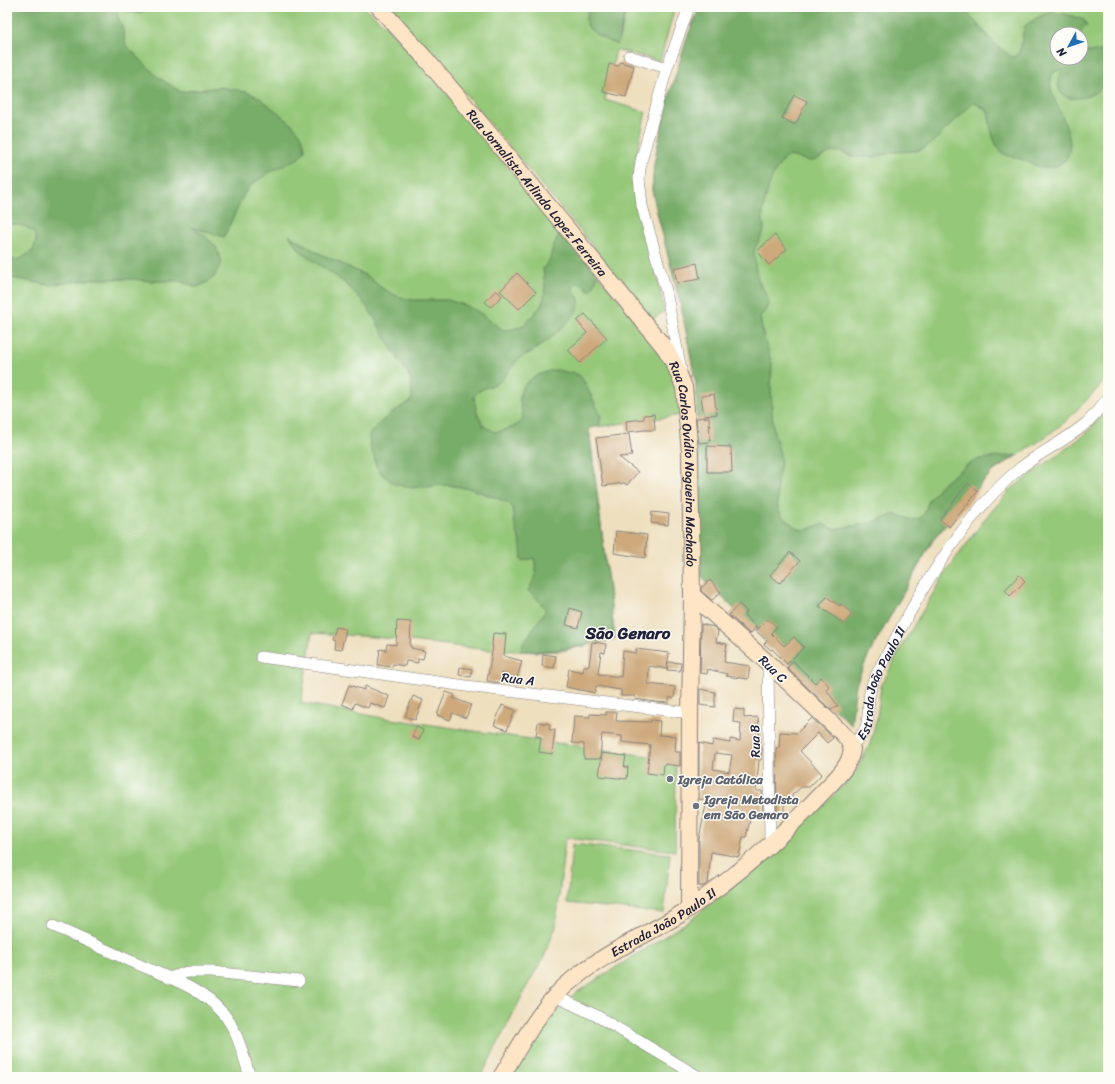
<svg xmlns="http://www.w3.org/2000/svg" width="1115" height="1084" viewBox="0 0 1115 1084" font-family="Sriracha,sans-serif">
  <rect width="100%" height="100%" fill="#fdfcf7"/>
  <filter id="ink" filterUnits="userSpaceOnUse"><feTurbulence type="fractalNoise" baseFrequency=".025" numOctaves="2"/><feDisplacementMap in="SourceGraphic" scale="8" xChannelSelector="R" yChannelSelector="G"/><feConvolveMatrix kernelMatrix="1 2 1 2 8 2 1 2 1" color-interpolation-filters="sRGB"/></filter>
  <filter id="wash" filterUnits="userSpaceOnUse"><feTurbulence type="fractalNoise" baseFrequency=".012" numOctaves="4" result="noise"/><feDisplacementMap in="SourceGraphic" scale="16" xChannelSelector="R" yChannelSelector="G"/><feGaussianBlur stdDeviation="0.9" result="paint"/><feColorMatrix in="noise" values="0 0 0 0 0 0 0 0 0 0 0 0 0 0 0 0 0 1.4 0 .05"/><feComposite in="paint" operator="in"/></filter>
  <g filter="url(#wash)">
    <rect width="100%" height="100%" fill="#eedfbe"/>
    <path fill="#96c879" stroke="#5c755a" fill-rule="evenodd" d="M7,7h357l23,20 34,36 237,284 16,29 8,39 -93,13 26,211 -54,12 -21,1 -50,-2 -116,-13 -62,-4 -11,70 83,15 292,42 -1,91 -110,-13 -9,88 -12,31 -17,29 -46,91h-474z
      M388,7h238l-7,32 9,-32h47l-15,54 -44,-11 -11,50 41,12c-5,23 -12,48 -13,72 0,21 10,42 16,62 6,21 11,43 15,65l-13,10 -70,-89 -76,-90 -61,-74z
      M700,7h408v371l-42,43 -22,17 -52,34 -12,13 -47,55 -64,114 -13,27 -4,23 -1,21 -150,-149 -5,-192 -14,-74 -24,-94 -6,-26 2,-25 11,-55 23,-75zM1057,34h24v24h-24z
      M1108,410v667h-597l39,-58 24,-25 118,-75 56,-46 81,-73 26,-27 15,-29 7,-27 4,-31 23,-44 42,-70 38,-52 26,-30 73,-54z
      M572,844l98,10 -6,59 -97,-10z"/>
    <path fill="#78ac69" stroke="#4d6752" d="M7,7h142c-14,15 -23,-3 -33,6l6,13 4,19 32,32 23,15 40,-5 26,5 13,6 33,27 8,10 3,8 1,7 -6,8 -27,13 -20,13 -8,10 -20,43 -33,-10 14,9 11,11 6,15 -8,15 -8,6 -9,4 -18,-6h-30l-15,-2h-38l-47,6 -42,-8v-16l13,-2 13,-8 3,-10 -2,-9c-9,-6 -16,-9 -27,-7z
      M590,7h36l-9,38c-10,-5 -31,-12 -31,-26 0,-3 2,-8 4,-12z
      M700,7h262l35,39 15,11 5,-1 3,-6 4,-23c23,-19 33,-16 60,-7l3,6 -8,8h-22v24h24v-10c6,7 13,3 21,3 5,9 10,21 5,30 -7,16 -47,28 -49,3 -1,-5 3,-10 5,-15l-7,2 -5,5c0,4 -1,8 0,12 4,19 23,44 18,64 -4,14 -19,18 -32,14 -6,-2 -11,-5 -17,-7 -8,-3 -15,-2 -21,-10 -8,-11 -9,-26 -11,-38l-14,-9 -39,38 -10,8 -8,3 -24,1 -18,5h-20l-14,-5h-10l-15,8 -6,1 -21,-5c-15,8 -25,41 -26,58 -1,5 1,10 1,15 0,9 -10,14 -10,25 1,8 1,17 4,25 2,8 11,16 10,25 -1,6 -5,9 -8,13l3,17 9,30 -1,22 1,27 2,19 6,22 1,10 -4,17v17l1,10 4,8 10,8 8,5 6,1 16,-6 13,5 35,-6 22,-8h7l13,5 8,-2 4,-4 5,-14 12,-15 26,-20 13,-6 36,-4 -24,17 -12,13 -47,55 -64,114 -13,30 -5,41 -150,-149 -5,-192 -14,-74 -24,-94 -6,-26 2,-25 11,-55 23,-75z
      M562,230l36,45 -5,13 -3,3 -11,-8 -4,1 -2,4c2,6 8,11 6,17 -4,15 -35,39 -48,47 -4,2 -8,3 -11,6 -7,5 -14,19 -20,23 -10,7 -16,4 -26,15 0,6 5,25 10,30 2,2 8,4 11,6 10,-2 20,-4 28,-12 0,-8 -4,-17 -3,-24 1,-16 22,-24 35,-26 7,0 12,4 18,2l7,4 5,7 14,29 2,5 -2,9 -10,2 26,211c-33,7 -62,14 -95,12l4,-9 22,-32 -10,-13 -8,-6c7,-14 10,-17 6,-33l-12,3 -1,-15 -7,-25 -1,-13 -6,-6 -36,-13 -22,-4 -37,3 -18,-4 -12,-10 -6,-8 -2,-10 -4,-9 -1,-12c12,-15 25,-24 42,-34 3,-24 -4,-28 -16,-47 -13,-20 -22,-44 -40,-61 -15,-16 -34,-26 -51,-39 -6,-5 -11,-13 -15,-19l28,17 50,24 16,13 14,7 15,4h36l16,5 13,6 26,19 10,-1 11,-4 17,-19 3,-8 1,-12 -2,-17 7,-10 3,-13z"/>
    <g id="blocks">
      <path fill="#cda97b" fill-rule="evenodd" d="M620,62l14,4 -8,31 -23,-5 6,-28 10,2z
        M794,95l13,6 -12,24 -13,-7z
        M775,235l12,14 -18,16 -12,-14z
        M697,263l3,16 -23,4 -3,-15z
        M517,273l19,19 -17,17 -19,-18z
        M496,290l6,6 -11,11 -6,-5z
        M585,314l22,24 -27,25 -12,-13 19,-17 -10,-12z
        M714,394l3,20 -13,2 -3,-20z
        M654,414l1,16h-10l-18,2 -1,-11 18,-2v-4z
        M709,417l1,25 -11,1 -3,-25z
        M629,434l3,22 -13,1 19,15 -11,13 -3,-2 -21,3 -7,-48z
        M707,446l24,1 1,25h-25z
        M968,483l10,8 -29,36 -9,-8z
        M652,512l17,2 -1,11 -17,-2z
        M616,531l31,4 -2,23 -31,-5z
        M790,552l10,9 -20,22 -10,-8z
        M1019,575l6,6 -15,15 -5,-6z
        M710,580l11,12 -9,8 -11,-9v-3z
        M827,597l13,9 1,-2 11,10 -8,10 -25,-18z
        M739,604l8,8 -3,3 13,12 -7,7 -21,-19z
        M570,608l12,4 -4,16 -12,-3z
        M768,619l9,8 -6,6 13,13 10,-9 10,10 -17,17 -15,-15 -1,1 -7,-6 3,-3 -11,-10z
        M397,621l14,1 -1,24h1v2l14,3 -2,8 -5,-1v5l-12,-2 -1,5 -12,-2 -1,3 -14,-2 2,-16 6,1 1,-6 9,1z
        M701,624l13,3 4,4 -2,11 11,2 -3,18 26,4 -2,13 -22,-3 1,-2 -19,-5 -1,5 -7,-1z
        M336,627l10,2 -5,21 -7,-1 1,-8 -3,-1z
        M493,633l13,1 -2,22 18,5 -5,17 -16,-5 -1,10 -13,-2 6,-35h-1z
        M592,642l14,2 -1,9 -4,-1 -3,22 23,3 2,-26 13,2v-4l33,4 -2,16 -18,-3 -1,18 27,3 -1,11h-5v5l-14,-1 -20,-3v-3h-14v-6l-25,-4 -1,7 -29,-6 3,-18 14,3 1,-6h5z
        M543,654l13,2 -2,12 -12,-2z
        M793,661l22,22 6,-6 8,9 -3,3 12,17 -7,4 -44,-42z
        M668,662l13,1 -1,8 -13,-1z
        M460,667l12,2 -1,8 -12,-2z
        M349,685l15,5 1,-4 24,10 -4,12 -15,-5 -2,5 -13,-5 -2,6 -11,-5z
        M700,689l15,3v15l-15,-2z
        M446,692l9,3 -2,3 18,7 -5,13 -13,-5 -3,7 -13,-5z
        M413,696l10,4 -8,20 -10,-4z
        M502,705l13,5 -8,20 -13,-5z
        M734,709l10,1v8l14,-1 3,30h1v4l-1,9h-2l-3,31h6l1,21h-5v3l-5,-1v3l-2,-1 -5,21h-3l-4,20 -28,-5 -3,31 -4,3h-5v-47l8,-39 -8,-1v-56l13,3 1,-6 17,3v-4l10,2 1,-18 -8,-1zM715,753l17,2 -3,17 -16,-3z
        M606,712h11l-1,9 35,1v-2l9,1 -1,14 17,1 -1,16h5v14l-16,-2 -1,11 -16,-2 3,-28 -28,-3v-6l-20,-2 -2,25h-16v-15l-12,-1 2,-27 16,1v-3l16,1z
        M812,718l21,20 -6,5 -9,-10 -18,18 22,23 -13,13h-8l-9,8v8h-8v10l-7,4 -1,-69h3l1,-16 17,1z
        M538,722l12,2 -1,6h6l-3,24 -13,-2 2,-15 -5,-1z
        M416,727l7,3 -4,10 -7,-3z
        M602,753l24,3 -2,11h4l-1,12 -28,-3z"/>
    </g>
  </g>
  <g filter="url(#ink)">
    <use href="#blocks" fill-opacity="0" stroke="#88807c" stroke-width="1"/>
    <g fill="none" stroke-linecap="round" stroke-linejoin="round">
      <g stroke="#88807c" stroke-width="12">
        <g id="street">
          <path d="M629,56l38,12"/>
          <path d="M681,370l-15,-79 -24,-85 -3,-28 2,-17 26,-93 22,-61"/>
          <path d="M261,657l205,29 224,27"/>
          <path d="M768,663l2,180"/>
          <path id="s1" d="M851,745c25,-18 13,-32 20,-57 4,-14 13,-27 20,-41 12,-23 25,-46 38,-68 25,-39 54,-80 90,-110 20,-16 44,-27 65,-44 9,-7 16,-18 24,-27"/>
          <path d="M53,926c30,13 59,27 89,40 28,12 60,23 81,47 15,18 20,42 27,64"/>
          <path d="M169,978l18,-6h25l87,9"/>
          <path d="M555,996l42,20 102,61"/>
        </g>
      </g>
      <g stroke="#88807c" stroke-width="18">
        <g id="secondary">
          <path id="s2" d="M379,7l46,51 72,85 154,188 14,17 10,17 9,22 6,66 2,142 -2,118 -1,195"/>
          <path id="s3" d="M501,1077c21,-34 40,-72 71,-97 34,-28 75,-45 112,-68 49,-33 95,-73 135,-116 13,-14 31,-28 33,-47l-4,-9 -5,-6 -75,-71 -76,-68"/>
        </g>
      </g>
      <use href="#street" stroke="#fff" stroke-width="11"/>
      <use href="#secondary" stroke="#fde5c5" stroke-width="16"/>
    </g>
  </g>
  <g fill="#6b7280" stroke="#fdfcf7" stroke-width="1.5">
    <circle cx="670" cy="779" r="4"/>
    <circle cx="696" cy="806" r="4"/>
  </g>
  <g text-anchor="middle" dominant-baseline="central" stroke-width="3" stroke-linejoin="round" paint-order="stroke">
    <g font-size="13" fill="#22223b" stroke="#fdfcf7">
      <text stroke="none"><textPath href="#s2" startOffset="244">Rua Jornalista Arlindo Lopez Ferreira</textPath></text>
      <text stroke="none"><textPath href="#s2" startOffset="565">Rua Carlos Ovídio Nogueira Machado</textPath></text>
      <text transform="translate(773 669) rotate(43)">Rua C</text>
      <text transform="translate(518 679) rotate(7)">Rua A</text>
      <text stroke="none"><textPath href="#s1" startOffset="71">Estrada João Paulo II</textPath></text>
      <text transform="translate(755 741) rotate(-91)">Rua B</text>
      <text stroke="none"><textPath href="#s3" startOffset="229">Estrada João Paulo II</textPath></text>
    </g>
    <g font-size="13" font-weight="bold" fill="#5b616d" stroke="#fdfcf7" text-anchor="start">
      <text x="678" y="779">Igreja Católica</text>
      <text x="704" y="799">Igreja Metodista<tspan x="704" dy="15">em São Genaro</tspan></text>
    </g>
    <g font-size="17" font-weight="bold" fill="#22223b" stroke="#fdfcf7">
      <text x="628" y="633">São Genaro</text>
    </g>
  </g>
  <rect width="1115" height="1084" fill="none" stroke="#fdfcf7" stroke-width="24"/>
  <g transform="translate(1069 46) rotate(230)"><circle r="19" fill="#fdfcf7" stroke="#a5a5ac"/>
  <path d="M0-3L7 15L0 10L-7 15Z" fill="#1f6fb2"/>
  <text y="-6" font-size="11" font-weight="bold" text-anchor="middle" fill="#22223b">N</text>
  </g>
</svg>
